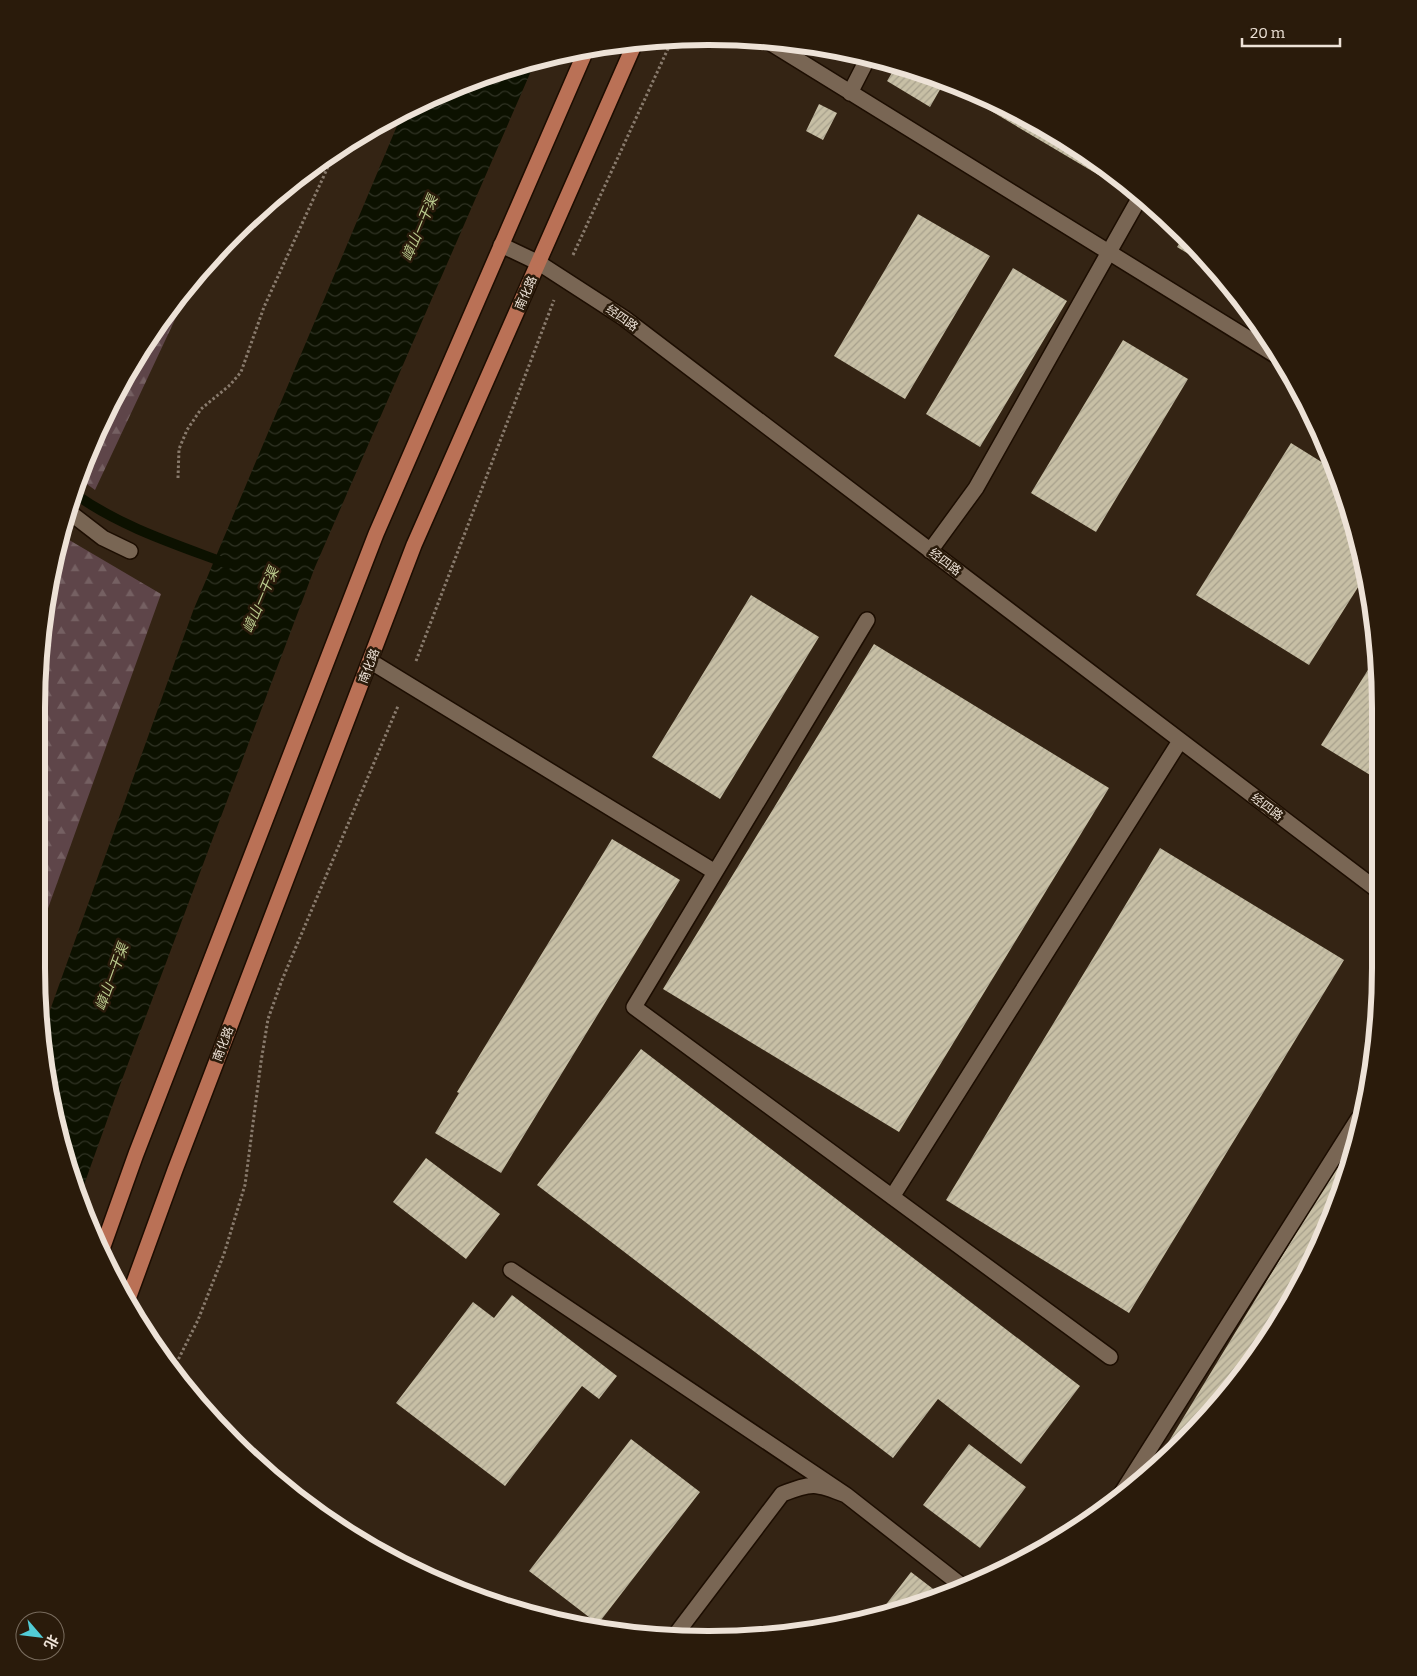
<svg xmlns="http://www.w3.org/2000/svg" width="1417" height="1676" viewBox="0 0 1417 1676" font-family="Bitter,'Noto Sans SC',serif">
  <defs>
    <pattern id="forest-firs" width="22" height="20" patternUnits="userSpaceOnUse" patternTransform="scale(1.25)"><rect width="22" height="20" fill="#5e4549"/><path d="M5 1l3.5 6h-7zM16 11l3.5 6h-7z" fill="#756062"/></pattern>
    <pattern id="water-waves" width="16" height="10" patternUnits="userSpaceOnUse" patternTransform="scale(1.25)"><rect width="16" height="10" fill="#0c1100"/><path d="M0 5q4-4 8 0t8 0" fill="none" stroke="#303324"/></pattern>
    <pattern id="building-hatch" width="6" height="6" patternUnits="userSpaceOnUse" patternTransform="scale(1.25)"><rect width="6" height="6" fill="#c7bfa5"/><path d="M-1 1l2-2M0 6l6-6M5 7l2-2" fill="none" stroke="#a7a08c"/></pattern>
  </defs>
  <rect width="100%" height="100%" fill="#342414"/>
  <path fill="url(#forest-firs)" d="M194,279l-99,211 -15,-11 25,-68 70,-112z
    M59,534l102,60 -124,345 5,-318z"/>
  <path fill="url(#water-waves)" d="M535,62l-220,505 -201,534 -34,95 -21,-55 -15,-114 149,-416 209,-497 50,-27z"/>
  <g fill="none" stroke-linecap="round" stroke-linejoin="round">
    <path stroke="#0c1100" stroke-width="10" d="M75,494c46,33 100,50 153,70"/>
  </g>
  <path fill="url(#building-hatch)" d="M896,66l26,8 20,12 -12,21 -43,-26z
    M937,79l29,9 116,62 24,20 -4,7z
    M819,104l18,9 -14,27 -17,-9z
    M918,214l72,42 -85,143 -71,-43z
    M1185,235l27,33 -35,-21z
    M1013,268l54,33 -87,146 -54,-33z
    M1123,340l65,39 -92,153 -65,-39z
    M1291,443l45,28 31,102 -58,92 -113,-70z
    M751,595l68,42 -99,162 -68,-42z
    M874,644l235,144 -210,344 -236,-143z
    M1376,657l5,51 -1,73 -59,-36z
    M612,839l68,41 -179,293 -66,-40 24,-40 -2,-1z
    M1160,848l184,112 -215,353 -183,-113z
    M641,1049l439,337 -59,78 -83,-65 -45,59 -356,-273z
    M1354,1138l-9,45 -54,121 -107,139 -32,26z
    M426,1158l74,56 -34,45 -73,-57z
    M512,1295l105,81 -18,23 -17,-13 -77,100 -109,-83 77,-101 21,16z
    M631,1439l69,53 -102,132 -69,-53z
    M969,1444l57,43 -46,61 -57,-43z
    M911,1572l30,23 -60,16z"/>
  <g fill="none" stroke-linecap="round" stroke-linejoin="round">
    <g stroke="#1c0d01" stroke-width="18">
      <path id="minor" d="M769,42l511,316
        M850,93l18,-35
        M501,245l38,18 85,55 756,574
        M68,511l35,27 27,13
        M930,551l46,-63 164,-291
        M867,620l-233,387 476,350
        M370,661l345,211
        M892,1197l288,-456
        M511,1270l335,225
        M1121,1494l237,-375
        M676,1634l106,-140c30,-12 34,-11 64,1l120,94"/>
    </g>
    <g stroke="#1c0d01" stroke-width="18">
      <path id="major" d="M101,1252l35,-98 240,-620 211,-486
        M128,1299l47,-129 239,-625 221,-502"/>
    </g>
    <path stroke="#897b6d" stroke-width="3" stroke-dasharray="2.5 2.5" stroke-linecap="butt" d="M573,255l99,-215
      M178,478l1,-29 8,-19 14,-21 29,-24 11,-13 23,-65 63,-138 6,-18
      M416,661l138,-361
      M174,1368l24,-48 26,-66 21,-69 16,-123 7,-43 14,-39 116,-274"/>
    <use href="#minor" stroke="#796654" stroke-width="15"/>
    <use href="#major" stroke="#ba7156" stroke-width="15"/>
  </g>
  <g text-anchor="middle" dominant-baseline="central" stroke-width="5" stroke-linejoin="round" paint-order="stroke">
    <g font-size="12" fill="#ede2d7" stroke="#2a1b0b">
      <text transform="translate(526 293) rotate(-66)">南化路</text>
      <text transform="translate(622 318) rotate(35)">经四路</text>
      <text transform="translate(945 562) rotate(37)">经四路</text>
      <text transform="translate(369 666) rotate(-69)">南化路</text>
      <text transform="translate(1267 807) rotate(37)">经四路</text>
      <text transform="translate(223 1044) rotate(-69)">南化路</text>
    </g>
    <g font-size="14" font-style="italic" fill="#bccc8f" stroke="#2a1b0b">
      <text transform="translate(420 228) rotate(-67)">嶂山一干渠</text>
      <text transform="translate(261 600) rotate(-67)">嶂山一干渠</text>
      <text transform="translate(112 977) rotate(-70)">嶂山一干渠</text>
    </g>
  </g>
  <path d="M0 0H1417V1676H0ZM708 45H709A663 663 0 0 1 1372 708V968A663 663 0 0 1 709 1631H708A663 663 0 0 1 45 968V708A663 663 0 0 1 708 45Z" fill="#2a1b0b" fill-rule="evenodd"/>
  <path fill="none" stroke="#ede2d7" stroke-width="6" d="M708 45H709A663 663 0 0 1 1372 708V968A663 663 0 0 1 709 1631H708A663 663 0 0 1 45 968V708A663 663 0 0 1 708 45Z"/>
  <g transform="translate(40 1636) rotate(118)"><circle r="24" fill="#2a1b0b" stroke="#786b5d"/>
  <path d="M0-4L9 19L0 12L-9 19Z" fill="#52ccd6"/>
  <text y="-8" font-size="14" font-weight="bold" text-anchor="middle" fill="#ede2d7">北</text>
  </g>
  <path d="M1242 38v8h98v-8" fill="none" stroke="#ede2d7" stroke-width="2.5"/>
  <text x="1250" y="38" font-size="15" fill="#ede2d7" stroke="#2a1b0b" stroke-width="4" paint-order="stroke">20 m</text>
</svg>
